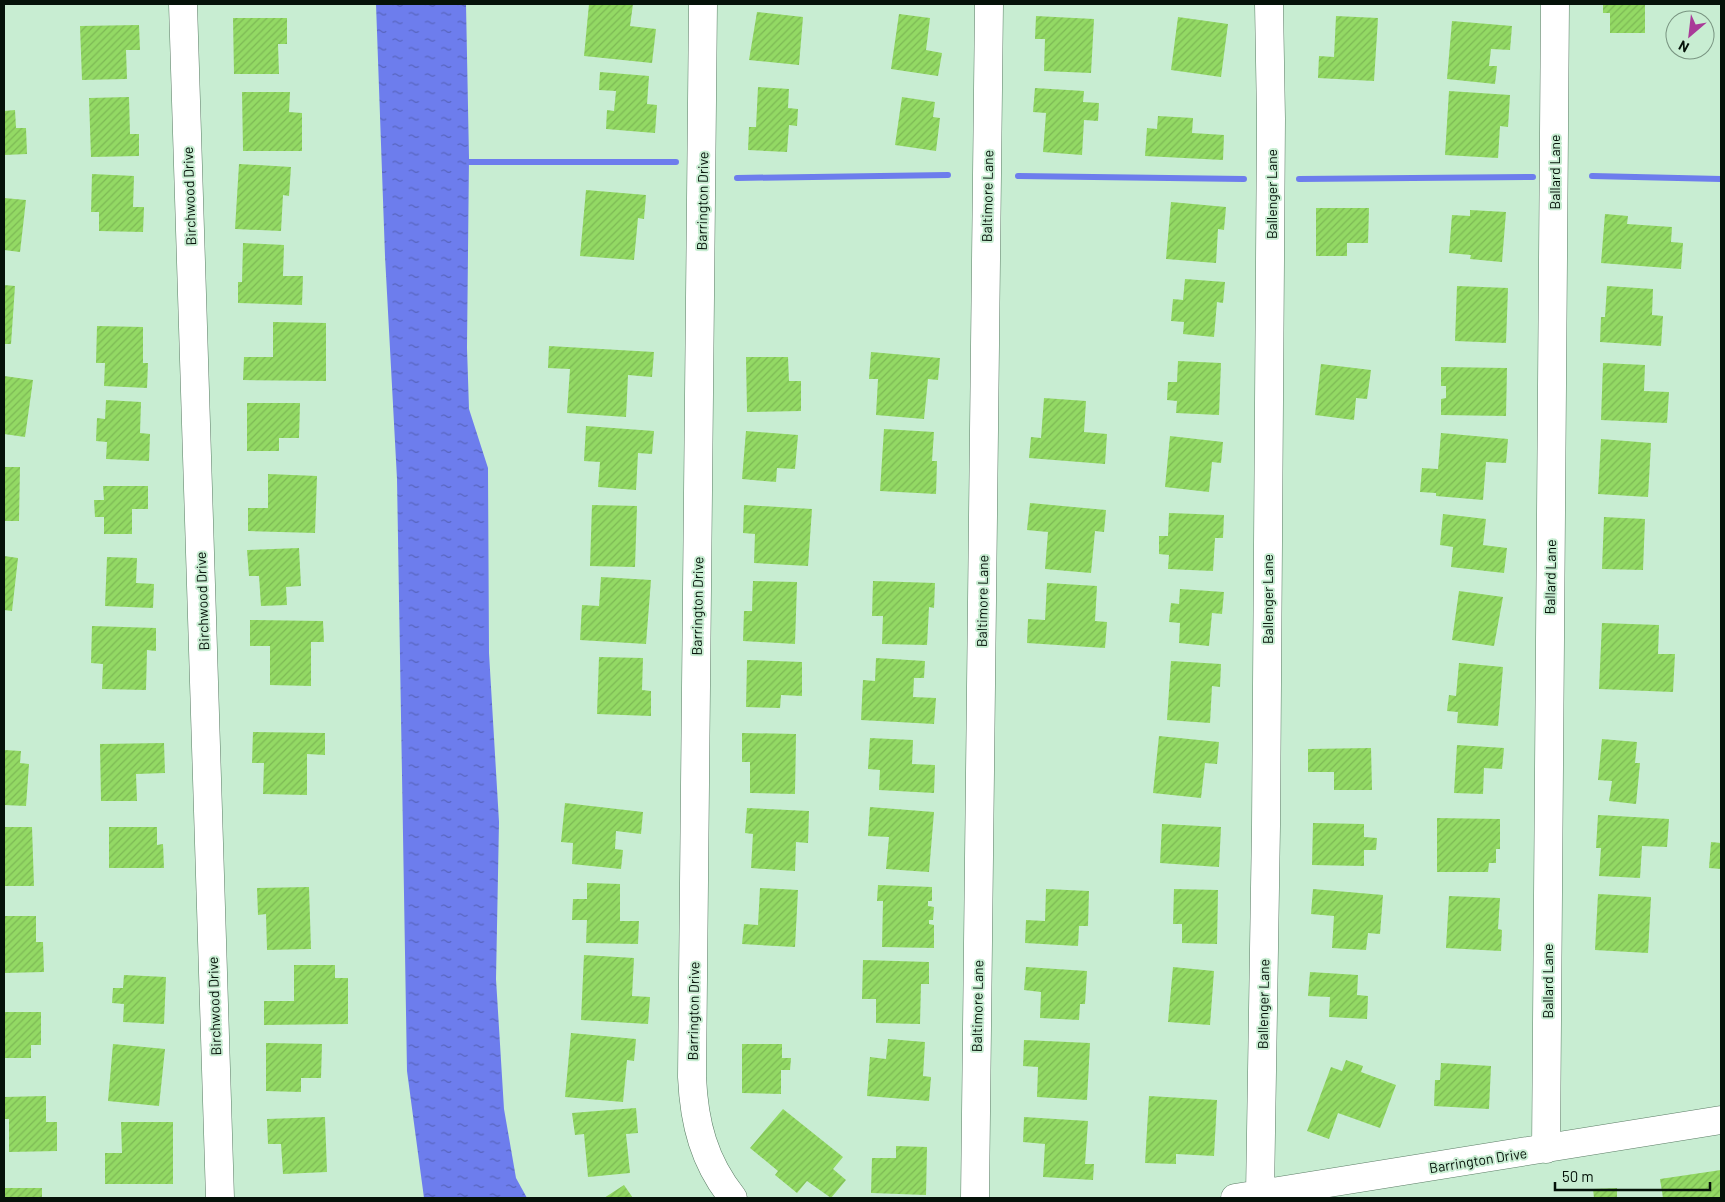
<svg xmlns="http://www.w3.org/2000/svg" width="1725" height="1202" viewBox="0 0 1725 1202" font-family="Barlow,sans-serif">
  <defs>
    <pattern id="water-ripples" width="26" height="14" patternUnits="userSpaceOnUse" patternTransform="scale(1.25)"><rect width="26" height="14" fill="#6d7ded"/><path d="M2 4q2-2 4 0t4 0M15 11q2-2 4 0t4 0" fill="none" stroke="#5865be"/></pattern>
    <pattern id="building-hatch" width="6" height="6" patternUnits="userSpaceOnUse" patternTransform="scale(1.25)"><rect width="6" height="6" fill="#93d964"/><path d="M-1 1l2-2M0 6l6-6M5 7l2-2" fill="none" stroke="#7db955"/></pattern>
  </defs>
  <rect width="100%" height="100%" fill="#c8edd2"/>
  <path fill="url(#water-ripples)" d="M376,4h90l3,154 -2,190 2,61 19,59 1,185 10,169 -3,157 8,130 12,69 11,20h-103l-17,-127 -10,-592 -12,-223z"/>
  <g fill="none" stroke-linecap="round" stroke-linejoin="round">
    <path stroke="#6d7ded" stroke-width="6" d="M469,162h207
      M1018,176l226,3
      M1592,176l129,3
      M737,178l211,-3
      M1299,179l234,-2"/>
  </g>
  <path fill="url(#building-hatch)" d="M589,4h44l-3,22 26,3 -4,34 -68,-7z
    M1603,4h42v29h-35v-20h-7z
    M757,12l46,5 -4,48 -50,-5z
    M899,14l31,4 -4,32 16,3 -4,23 -47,-7z
    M1036,16l58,3 -3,54 -47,-2 1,-32h-10z
    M1336,16l42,2 -4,63 -56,-3 1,-22 15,1z
    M1178,17l50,7 -7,53 -50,-7z
    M233,18h54v26h-9l1,30h-45z
    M1452,21l60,5 -2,24 -19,-1 -2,17h8l-2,18 -48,-5z
    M139,25l1,25h-14l1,29 -45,1 -2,-54z
    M600,72l49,4 -2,28 10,1 -2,28 -49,-4 1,-19 7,1 2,-20 -17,-1z
    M758,87l31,2 -1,19 10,1 -1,17 -8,-1 -2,27 -39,-2 1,-23h7z
    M1035,88l49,3 -1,11 16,1 -1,18 -14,-1 -2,35 -39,-3 3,-39 -13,-1z
    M1449,91l61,4 -2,32 -8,-1 -2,32 -53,-3z
    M242,92h48l-1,20 13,1v38h-59z
    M129,97l1,37h9v22l-48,1 -2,-59z
    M902,97l33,5 -2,15 7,1 -4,33 -41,-6z
    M15,110l1,18h10l1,26 -23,1v-44z
    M1158,116l35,2 -1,15 32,2 -1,25 -78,-4 2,-28 10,1z
    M239,164l52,3 -2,29 -6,-1 -2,36 -46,-2z
    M92,174l42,2 -1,31h11l-1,25 -44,-1v-19h-8z
    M586,190l60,5 -2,24 -6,-1 -4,42 -54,-4z
    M4,198l22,2 -6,52 -16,-2z
    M1171,202l55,5 -2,23 -6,-1 -2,34 -50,-4z
    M1316,208h53l-1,35h-21v13h-31z
    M1470,210l36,2 -4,50 -32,-3 1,-4 -22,-2 3,-38 18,1z
    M1605,214l23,2 -1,8 45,3 -1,15 12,1 -2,26 -80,-6z
    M243,243l41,2 -1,31h20l-1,29 -64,-2v-21h4z
    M1185,279l40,3 -2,21 -6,-1 -3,35 -31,-3 1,-12 -13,-1 2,-22 10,1z
    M4,285l11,1 -4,58h-7z
    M1457,286l51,2 -2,55 -51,-2z
    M1607,286l46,3 -1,26 11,1 -2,30 -61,-4 1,-25h4z
    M273,322l53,1v58l-83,-1 1,-23h29z
    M97,326l46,1v36h5l-1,25 -43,-2 1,-23h-9z
    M549,346l105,6 -2,25 -24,-2 -2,42 -59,-4 3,-44 -22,-1z
    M871,352l69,6 -2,22 -10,-1 -4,40 -48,-4 2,-36h-9z
    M746,357h42l1,24h12v30l-54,1z
    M1178,361l43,2 -2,52 -43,-2 1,-12 -10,-1 1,-18h9z
    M1603,363l42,2 -1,26 25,1 -2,31 -66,-3z
    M1321,364l50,6 -4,29 -11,-1 -2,22 -39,-5z
    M1441,367l66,1 -1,48 -65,-1v-16l5,-1v-12h-5z
    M4,376l29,4 -8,57 -21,-3z
    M1044,398l42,3 -2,31 23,2 -2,30 -76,-6 2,-21 10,1z
    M106,400l35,2 -1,31 10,1 -1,27 -43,-2 1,-17 -11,-1 1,-23 8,1z
    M247,403h53l-1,35h-20v13h-32z
    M586,426l68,5 -2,23 -14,-1 -2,37 -38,-3 2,-25 -16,-1z
    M884,429l50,3 -2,29h5l-1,33 -56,-3z
    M746,431l52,4 -3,34 -18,-1 -1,14 -34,-3z
    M1441,433l67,6 -2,24 -20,-1 -3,38 -47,-4v-3l-16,-1 2,-24 16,1z
    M1170,436l53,6 -2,21 -9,-1 -3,30 -44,-5z
    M1601,439l50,4 -3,54 -50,-3z
    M4,467h16l-1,54h-15z
    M268,474l49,2 -2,57 -67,-2v-23h20z
    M103,486h45v23h-16v25h-28v-17h-9l-1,-17h10z
    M1030,503l76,7 -2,22 -9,-1 -4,42 -46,-4 3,-37 -21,-2z
    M592,505l45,1 -2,61 -45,-1z
    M744,505l68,4 -4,57 -54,-3 1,-29 -12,-1z
    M1169,513l55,2 -1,23h-8l-2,33 -45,-2 1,-14 -10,-1v-18h9z
    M1443,514l43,5 -3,26 24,3 -3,25 -53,-6 2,-20 -13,-2z
    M1604,517l41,2 -2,51 -41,-1z
    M299,548l2,38 -15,1 1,18 -26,1 -2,-30h-10l-2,-26z
    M4,556l14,2 -6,53 -8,-1z
    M107,557l30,1 -1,25 18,1 -1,24 -48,-2z
    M601,577l50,3 -5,64 -66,-4 2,-35 17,1z
    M753,581l44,1 -2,62 -52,-3 1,-30h8z
    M873,581l62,2 -1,25 -5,-1 -2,38 -45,-1 1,-28h-11z
    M1047,583l50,3 -2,35 12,1 -2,26 -78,-5 1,-24 17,1z
    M1180,589l44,3 -2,22 -10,-1 -3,33 -30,-3 1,-20 -11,-1 2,-19 8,1z
    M1459,591l44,6 -9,49 -42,-6z
    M250,620l73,1 1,21h-13v44l-41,-1v-39h-20z
    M1602,623l57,2 -1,29h17l-2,38 -74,-3z
    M92,626l64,2v23l-9,-1 -1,40 -44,-1 1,-25 -12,-1z
    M599,657l44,1 -1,32 9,1v25l-54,-2z
    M876,658l49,3 -1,17h-10l-1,19 23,1 -2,26 -73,-4 2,-40 12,1z
    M747,660l55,2v34l-21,-1 -1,13 -34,-1z
    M1171,661l50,3 -1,23 -8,-1 -2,37 -43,-3z
    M1459,663l44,4 -5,59 -41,-3 1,-11 -11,-1 2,-16 7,1z
    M253,732l72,1v22l-18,-1v41l-44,-1 1,-31h-12z
    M742,733l54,1 -1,60 -45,-1v-31h-8z
    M1159,736l60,6 -2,22 -12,-1 -4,35 -48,-5z
    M870,738l43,2 -1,24 23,1 -1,28 -55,-3 1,-20 -12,-1z
    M1602,739l35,3 -2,21h5l-4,41 -27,-3 3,-20 -14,-1z
    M164,743l1,30 -29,1 1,27h-36l-1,-57z
    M1457,745l47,3 -2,21 -18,-1 -1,26 -29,-1z
    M1371,748l1,42h-38v-18h-26v-23z
    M4,750l17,1 -1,12 9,1 -3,42 -22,-1z
    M565,803l78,9 -2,22 -25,-3 -1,18 8,1 -2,19 -49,-5 1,-21 -12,-1z
    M870,807l64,5 -5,60 -43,-3 3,-32 -21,-1z
    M747,808l62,3 -1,32 -12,-1 -1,29 -44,-3 2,-34 -8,-1z
    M1598,815l71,4 -2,28 -25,-1 -2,32 -41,-2 2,-28h-5z
    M1437,818l63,1v30h-4v14h-7l-1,9h-51z
    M1313,823l51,1v13l13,1 -1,12h-12v16l-52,-1z
    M1162,824l59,3 -2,40 -59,-4z
    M4,827h28l2,59h-30z
    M109,827h48v18l6,-1 1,24h-55z
    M1711,842l10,1v26l-12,-1z
    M587,883l33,1v37h19l-1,23 -52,-1 1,-23h-15l1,-21h14z
    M878,885l54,2v14h-4v5l6,1 -1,13h-4v4l5,1v23l-52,-1 1,-46h-6z
    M309,887l2,62 -44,1 -1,-36 -8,1 -1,-27z
    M760,888l38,2 -3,57 -53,-3 2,-20 14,1z
    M1046,889l43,2 -1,35h-9l-1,20 -53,-3 1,-23 19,1z
    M1174,889l44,1 -1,54 -35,-1v-19h-9z
    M1313,889l70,6 -3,39 -12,-1 -2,17 -34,-2 2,-32 -23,-2z
    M1598,894l53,3 -3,56 -53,-3z
    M1449,896l51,2 -2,31 4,1 -1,21 -55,-3z
    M4,916h32v26h7l1,30 -40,1z
    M584,955l50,3 -2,38 18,1 -2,27 -67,-4z
    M863,960l66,2v22h-8l-1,40 -44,-1v-24h-14z
    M294,965h41v13h13v46l-84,1v-24h30z
    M1026,967l61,4 -2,33h-5l-1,16 -39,-2 1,-26 -17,-2z
    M1173,967l41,4 -4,54 -42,-3z
    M1310,972l48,3 -1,20 11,1 -1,23 -38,-2 1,-20 -22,-1z
    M124,975l42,2 -2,47 -41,-2 1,-18 -12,-1 1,-15h10z
    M4,1012h37v33h-10v13h-27z
    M571,1033l65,6 -2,22 -7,-1 -4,42 -58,-5z
    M888,1039l37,3 -2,34 8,1 -2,24 -62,-5 3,-39 16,2z
    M1024,1040l66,3 -3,57 -50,-3 1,-30 -15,-1z
    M266,1043l56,1 -1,34h-20v14l-35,-1z
    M113,1044l52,5 -6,57 -51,-5z
    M742,1044h40v14h9l-1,12h-9v24l-39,-1z
    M1346,1060l17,6 -2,6 35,13 -16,43 -42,-15 -9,26 -22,-8 24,-64 11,4z
    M1441,1063l50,3 -2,43 -55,-3 1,-26h5z
    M46,1096v26h11v29l-48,1v-33h-5v-22z
    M1149,1096l68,4 -3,56 -38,-2v10l-31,-1z
    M636,1108l2,25 -12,1 4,39 -42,4 -4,-43 -9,1 -3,-22z
    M783,1109l60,48 -10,12 13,11 -15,18 -24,-17 -10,12 -22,-18 3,-4 -28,-23z
    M325,1117l2,55 -44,2 -2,-30h-13l-1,-25z
    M1024,1117l64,4 -3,43h9l-1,16 -50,-3 2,-33 -22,-2z
    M121,1122h52v62h-68v-31h17z
    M896,1146l31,1 -1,48 -55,-2 1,-35h24z
    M1721,1170v28h-58l-3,-19z
    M624,1185l9,13h-29z
    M4,1188h38v10h-38z
    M1617,1188v10h-23l-1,-9z"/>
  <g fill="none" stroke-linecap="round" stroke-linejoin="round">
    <g stroke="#5b7c65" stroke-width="29">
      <path id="minor" d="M183,4l37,1194
        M703,4l-11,1073c2,46 12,85 41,121
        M1546,1149l9,-1145
        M1260,1194l6,-368 5,-707 -2,-115
        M975,1198l14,-1194
        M1235,1198l486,-78"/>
    </g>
    <use href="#minor" stroke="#fff" stroke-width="28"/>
  </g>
  <g text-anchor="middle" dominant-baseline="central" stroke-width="4" stroke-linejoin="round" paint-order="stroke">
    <g font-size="14" fill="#051209" stroke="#c8edd2">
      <text transform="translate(1554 172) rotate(-90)">Ballard Lane</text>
      <text transform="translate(1271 194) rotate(-90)">Ballenger Lane</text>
      <text transform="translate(189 196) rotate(-92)">Birchwood Drive</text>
      <text transform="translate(987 196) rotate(-89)">Baltimore Lane</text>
      <text transform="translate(702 201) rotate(-89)">Barrington Drive</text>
      <text transform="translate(1550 577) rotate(-89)">Ballard Lane</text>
      <text transform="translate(1267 599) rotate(-90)">Ballenger Lane</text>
      <text transform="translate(202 601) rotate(-92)">Birchwood Drive</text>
      <text transform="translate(982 601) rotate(-89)">Baltimore Lane</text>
      <text transform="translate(697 606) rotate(-89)">Barrington Drive</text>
      <text transform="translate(1547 981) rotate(-90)">Ballard Lane</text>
      <text transform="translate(1263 1004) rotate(-89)">Ballenger Lane</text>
      <text transform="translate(214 1006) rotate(-92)">Birchwood Drive</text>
      <text transform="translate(977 1006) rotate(-89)">Baltimore Lane</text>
      <text transform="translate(693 1011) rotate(-89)">Barrington Drive</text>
      <text transform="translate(1478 1160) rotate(-9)">Barrington Drive</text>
    </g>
  </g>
  <rect width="1725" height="1202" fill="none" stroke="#051209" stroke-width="10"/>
  <g transform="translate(1690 35) rotate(208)"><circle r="24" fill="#c8edd2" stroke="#7a9582"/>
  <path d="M0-4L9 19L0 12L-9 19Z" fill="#a93a98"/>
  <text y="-8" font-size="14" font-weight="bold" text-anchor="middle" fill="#051209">N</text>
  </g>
  <path d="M1555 1182v8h155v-8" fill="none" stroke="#051209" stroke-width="2.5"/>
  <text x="1562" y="1182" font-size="15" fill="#051209" stroke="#c8edd2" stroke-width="4" paint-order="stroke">50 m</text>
</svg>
